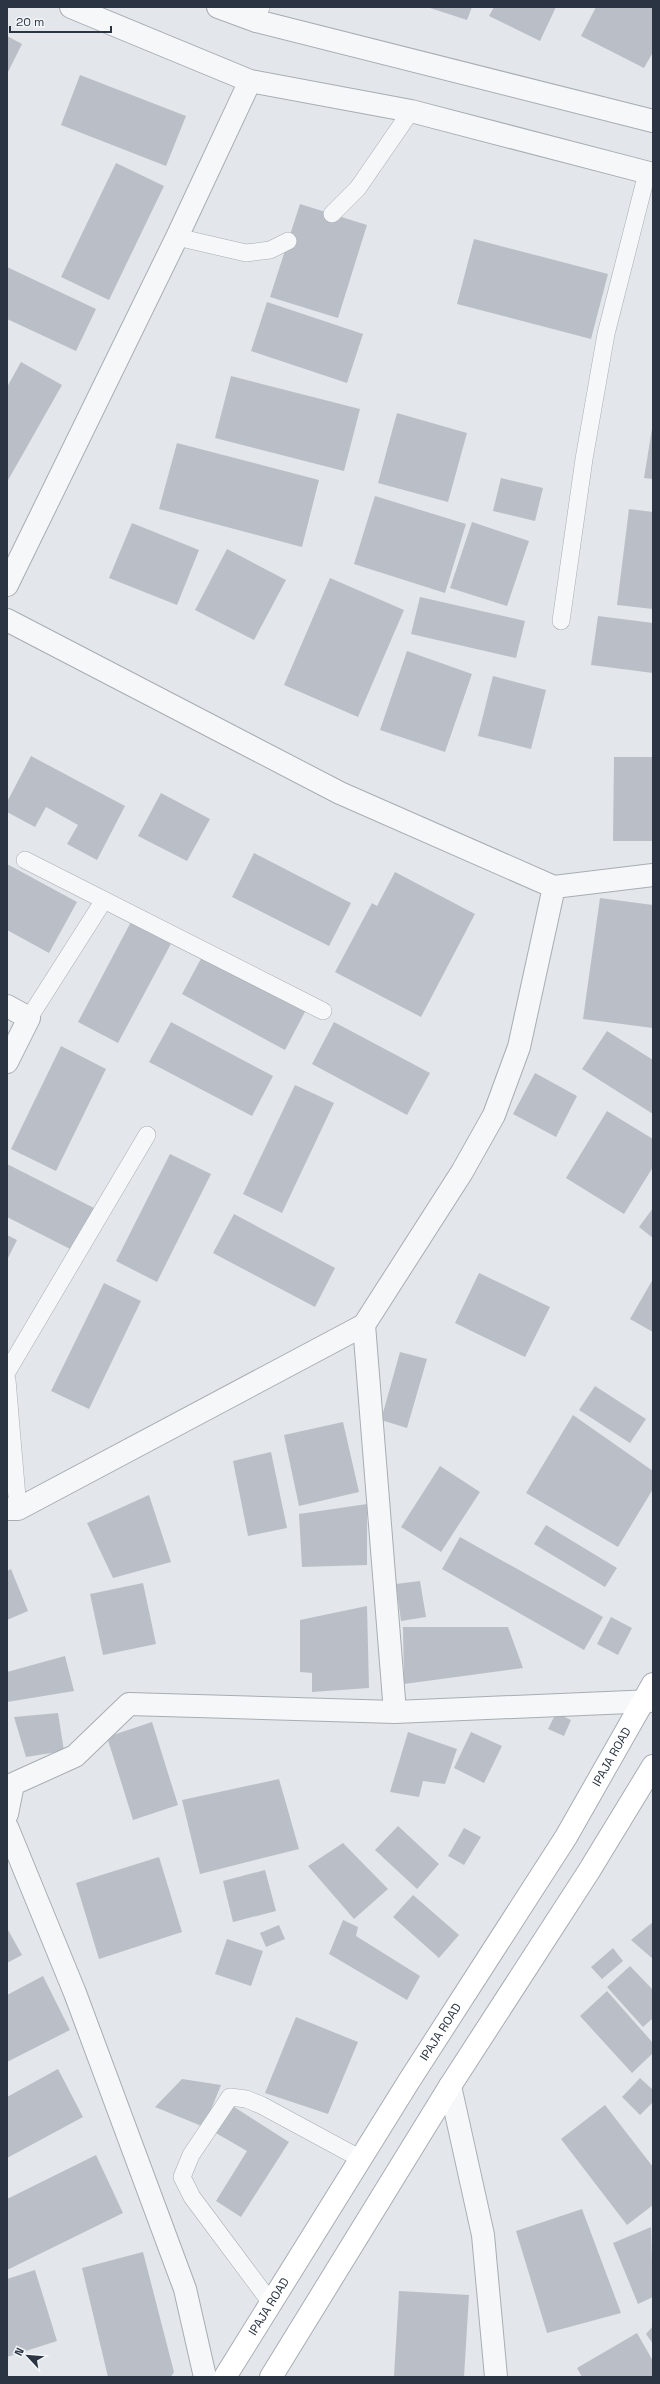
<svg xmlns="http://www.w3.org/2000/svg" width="660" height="2384" viewBox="0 0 660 2384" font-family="'Space Grotesk',sans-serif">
  <rect width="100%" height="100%" fill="#e3e6ea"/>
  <path fill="#babfc7" d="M427,7h45l-5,13z
    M494,7h62l-16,34 -51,-25z
    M596,7h57v45l-9,16 -63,-32z
    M7,36l15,8 -15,30z
    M80,75l106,41 -20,50 -105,-41z
    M116,163l48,23 -55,114 -48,-23z
    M300,204l67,21 -29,93 -68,-21z
    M474,239l134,35 -17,65 -134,-35z
    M7,267l89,42 -20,42 -69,-32z
    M267,302l96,32 -16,49 -96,-32z
    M21,362l41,23 -55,97v-95z
    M231,376l129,33 -16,62 -129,-33z
    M397,413l70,20 -19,69 -70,-19z
    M652,429h1v50l-9,-1z
    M177,443l142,37 -17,67 -143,-38z
    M501,478l42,10 -8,33 -42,-10z
    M375,496l91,28 -21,69 -91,-29z
    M629,509l24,3v97l-36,-4z
    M472,522l57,19 -22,65 -57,-18z
    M132,523l67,27 -22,55 -68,-27z
    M227,549l59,31 -32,60 -59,-30z
    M330,578l74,32 -46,107 -74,-32z
    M420,597l105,24 -9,37 -105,-24z
    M598,616l55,7v50l-62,-8z
    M407,651l65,23 -27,78 -65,-22z
    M493,676l53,14 -15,59 -53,-13z
    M31,756l94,50 -28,54 -30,-16 11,-19 -32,-18 -11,20 -28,-15v-10z
    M614,757h39v84h-40z
    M161,793l49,26 -23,42 -49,-25z
    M254,853l97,50 -22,43 -97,-49z
    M7,864l70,38 -28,51 -42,-23z
    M395,872l80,42 -54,103 -86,-45 37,-69 5,3z
    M600,898l53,7v123l-70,-9z
    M133,918l40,22 -55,103 -40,-21z
    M204,953l103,55 -22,42 -103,-56z
    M171,1022l102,54 -21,40 -103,-54z
    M334,1022l96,51 -23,42 -95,-51z
    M607,1031l46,29v54l-71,-45z
    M61,1046l45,23 -50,102 -45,-22z
    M535,1073l42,23 -21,41 -43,-23z
    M295,1085l39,18 -52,110 -39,-19z
    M607,1111l46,28v28l-29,47 -58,-36z
    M170,1154l41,20 -54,108 -41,-21z
    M7,1164l91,46 -22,42 -69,-35z
    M653,1208v30l-14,-11z
    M234,1214l101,54 -20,39 -102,-54z
    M7,1235l10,5 -10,20z
    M479,1273l71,34 -25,50 -70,-34z
    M653,1279v53l-23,-13z
    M104,1283l37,18 -52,108 -38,-18z
    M400,1352l27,7 -20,69 -26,-8z
    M595,1386l51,33 -16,24 -51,-33z
    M573,1415l80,56v18l-35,58 -92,-54z
    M343,1422l16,70 -60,14 -15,-71z
    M271,1452l16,76 -39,8 -15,-75z
    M440,1466l40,26 -39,60 -40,-25z
    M149,1495l22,67 -58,16 -26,-55z
    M367,1504v61l-65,2 -3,-53z
    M546,1525l71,43 -12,19 -71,-43z
    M460,1537l143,80 -19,33 -142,-81z
    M11,1569l17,42 -21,9v-49z
    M420,1581l6,36 -25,4 -5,-37z
    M143,1583l13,61 -53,11 -13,-61z
    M367,1606l2,82 -57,4v-19l-12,-1v-52z
    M611,1617l21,11 -14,27 -21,-11z
    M403,1627h105l15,41 -119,16z
    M65,1656l9,35 -67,11v-30z
    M58,1713l6,38 -38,6 -12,-40z
    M556,1713l15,7 -7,16 -16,-7z
    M152,1722l26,83 -45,15 -26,-83z
    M408,1732l49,17 -12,35 -22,-3 -4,16 -29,-5z
    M471,1732l31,14 -18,37 -30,-15z
    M279,1779l20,70 -99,25 -18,-74z
    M398,1826l41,38 -22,25 -42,-39z
    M464,1828l17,9 -17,28 -16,-9z
    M343,1843l45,46 -34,30 -46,-53z
    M159,1857l23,75 -83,27 -23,-76z
    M265,1870l11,41 -43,11 -10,-41z
    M413,1895l46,40 -20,23 -46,-41z
    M343,1920l15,7 -2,9 64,40 -13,24 -78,-46z
    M653,1922v37l-22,-19z
    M279,1925l6,14 -19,8 -6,-14z
    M7,1928l15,27 -15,8z
    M227,1939l36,12 -12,35 -36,-12z
    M613,1948l10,13 -21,18 -11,-12z
    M630,1966l23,24v28l-10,9 -36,-40z
    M43,1976l27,54 -63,32v-67z
    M607,1991l46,52v10l-21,20 -52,-57z
    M296,2017l62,25 -30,72 -63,-21z
    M58,2069l25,48 -76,41v-61z
    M640,2078l13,12v12l-13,13 -18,-18z
    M182,2079l39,6 -17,42 -49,-20z
    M231,2105l58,37 -48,75 -25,-16 31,-50 -33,-19z
    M605,2105l48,62v38l-26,20 -66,-86z
    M96,2155l27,58 -116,57v-71z
    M582,2209l39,104 -74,20 -31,-102z
    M651,2227l2,70 -15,7 -25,-61z
    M143,2252l31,120 -3,5h-63l-26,-109z
    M35,2270l22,71 -50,16v-78z
    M399,2291l70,4 -5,82 -70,-1z
    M653,2326v18l-7,-10z
    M637,2333l16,28v16h-71l-5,-9z"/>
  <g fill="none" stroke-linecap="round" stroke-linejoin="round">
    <g stroke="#a8adb4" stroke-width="18">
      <path id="service" d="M256,21l5,-14
        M332,214l26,-26 53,-77
        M177,237l69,16 24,-3 18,-9
        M561,621l23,-162 22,-125 41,-161
        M25,860l298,151
        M29,1018l75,-118
        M7,1372l140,-237
        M7,1380l11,129
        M271,2303l-79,-106 -10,-20 9,-22 39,-58 16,2 15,6 100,54"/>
    </g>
    <g stroke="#a8adb4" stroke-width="24">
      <path id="minor" d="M7,585l170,-348 73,-156
        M7,620l333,173 214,94 99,-12
        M7,1006l22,12 -22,44
        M364,1325l31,387
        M7,1509h11l346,-184 98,-153 32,-57 25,-68 35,-160
        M7,1814l6,-30 62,-28 54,-52 266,8 258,-11
        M7,1827l68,166 110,296 20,88
        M450,2086l33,149 13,142"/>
    </g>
    <g stroke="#a8adb4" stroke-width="24">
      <path id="tertiary" d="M71,7l179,74 161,30 242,63
        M218,7l38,14 397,100"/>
    </g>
    <g stroke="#a8adb4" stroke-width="24">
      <g id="secondary">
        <path id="s1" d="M225,2377l184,-296 157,-244 87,-153"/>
        <path d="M271,2377l179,-291 139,-215 64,-105"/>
      </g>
    </g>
    <use href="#service" stroke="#f5f7f9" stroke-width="17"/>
    <use href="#minor" stroke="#f5f7f9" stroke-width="22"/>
    <use href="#tertiary" stroke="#f5f7f9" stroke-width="22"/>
    <use href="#secondary" stroke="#fff" stroke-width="22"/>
  </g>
  <g text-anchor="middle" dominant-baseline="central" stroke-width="3" stroke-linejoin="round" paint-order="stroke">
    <g font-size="12" fill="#2b3442" stroke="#f2f5f8">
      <text stroke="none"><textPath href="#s1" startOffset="731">IPAJA ROAD</textPath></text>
      <text stroke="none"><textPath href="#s1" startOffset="407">IPAJA ROAD</textPath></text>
      <text stroke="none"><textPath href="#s1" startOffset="83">IPAJA ROAD</textPath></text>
    </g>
  </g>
  <rect width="660" height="2384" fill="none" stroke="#2b3442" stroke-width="16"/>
  <g transform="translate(28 2356) rotate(296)" stroke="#f2f5f8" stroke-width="3" paint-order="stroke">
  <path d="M0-3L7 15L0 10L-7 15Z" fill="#2b3442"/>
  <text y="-6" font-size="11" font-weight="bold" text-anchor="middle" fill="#2b3442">N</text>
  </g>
  <path d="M10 26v6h101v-6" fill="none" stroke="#2b3442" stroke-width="2"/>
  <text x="16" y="26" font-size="12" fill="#2b3442" stroke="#f2f5f8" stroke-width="3" paint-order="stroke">20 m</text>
</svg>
